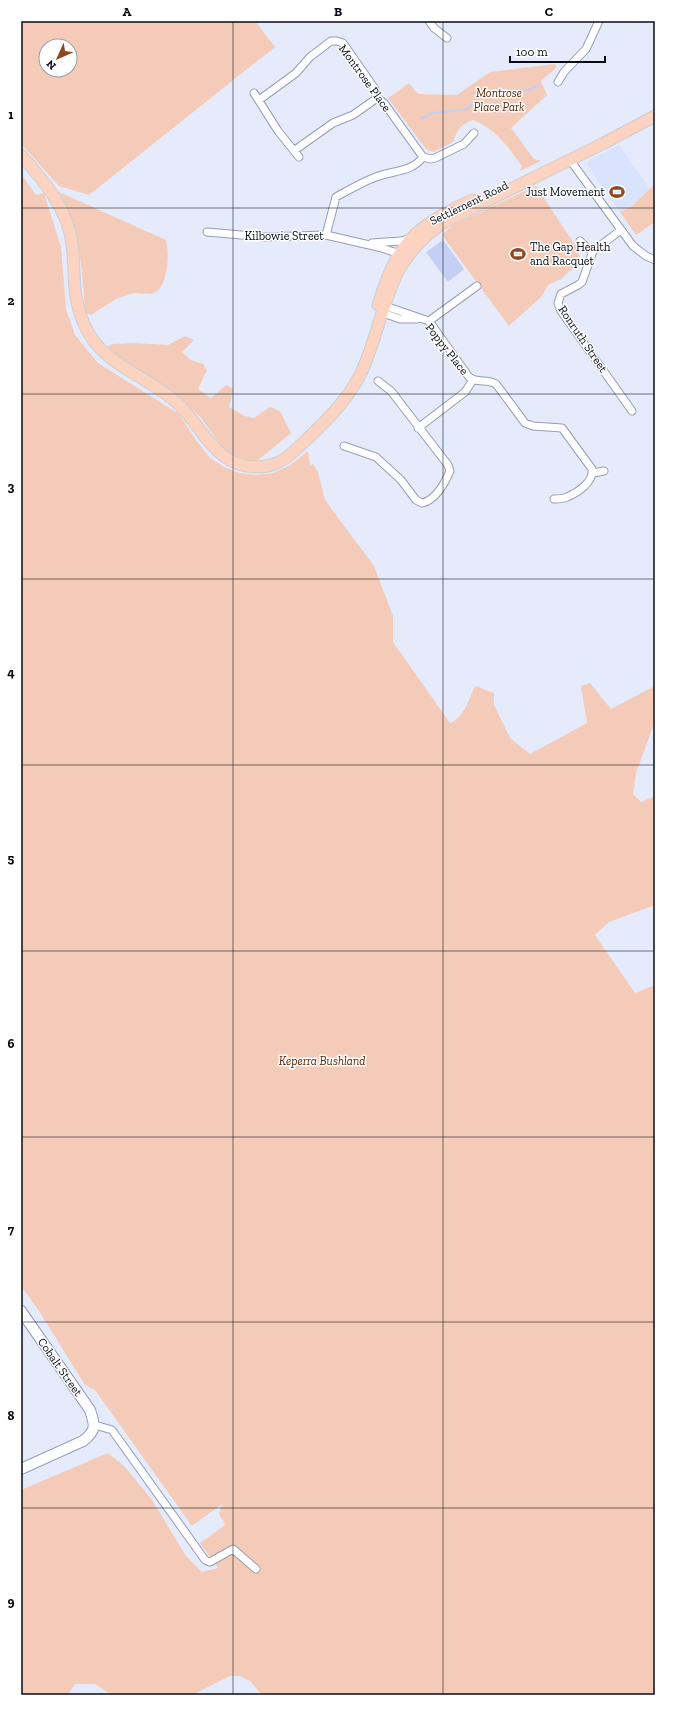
<svg xmlns="http://www.w3.org/2000/svg" width="676" height="1716" viewBox="0 0 676 1716" font-family="'Zilla Slab',serif">
  <rect width="100%" height="100%" fill="#e5ebfb"/>
  <path fill="#dae3fe" d="M619,145l31,44 -18,17 -12,6 -33,-48 3,-4z"/>
  <path fill="#f4cbb8" fill-rule="evenodd" d="M21,21h234l20,26 -186,148 -30,-9 -38,-42zM46,46h24v24h-24z
    M555,64l2,3 -16,14 6,14 -36,33 23,31 7,2 -21,10 2,-5c-15,-20 -25,-36 -49,-46 -12,4 -16,10 -20,22l-20,10 -7,-3 -38,-51 21,-15 9,11 39,1 33,-23z
    M21,174l15,21 8,-2 17,54 5,62 9,26 23,28 81,51 17,26 14,18 14,9 16,6 16,2 17,-2 16,-7 19,-15 2,15 3,-2 5,8 7,28 49,66 19,50v26l57,81c14,-5 19,-24 25,-37l19,7v12l16,33 20,16 57,-31 -6,-37 9,-3 21,26 44,-23v35l-19,52 -3,21 8,8 14,-6v109l-46,17 -14,13 40,58 20,-8v710h-393l-12,-14 -10,-5h-10l-38,19h-80l-17,-11h-20l-6,9 1,2h-49v-205l87,-37 17,14 27,33 34,56 16,16 16,-4 -18,-25 25,-18 -6,-11 3,-10 -30,22 -97,-136 -10,-5 -46,-74 -18,-25z
    M655,184v38l-19,13 -16,-23 12,-6z
    M536,186l41,62 4,13 -20,18 -13,6 -6,11 -33,30 -67,-91 10,-10z
    M59,192l107,48c3,14 2,32 -4,45 -2,4 -6,7 -10,9l-18,-1 -18,6 -25,16 -6,-3c-2,-40 -6,-84 -26,-120z
    M185,336l9,4 -12,12 9,8 12,4 4,6 -9,19 13,9 15,-13 7,4 -4,18 16,9 9,2 16,-11 10,4 11,22 -34,28 -11,-1 -15,-5 -10,-9 -20,-28 -23,-23 -71,-42 2,-7 3,-2 22,-1 34,2z"/>
  <path fill="#c4cff4" d="M443,240l21,29 -16,13 -22,-30z"/>
  <g fill="none" stroke-linecap="round" stroke-linejoin="round">
    <path stroke="#c4cff4" stroke-width="2" d="M422,118l11,-5 35,-4 18,-19 27,5 25,-9"/>
    <g stroke="#969eb7" stroke-width="9">
      <path id="street" d="M429,21l5,7 13,10
        M558,82l6,-10 22,-23 13,-28
        M254,93l24,38 21,26
        M259,100l37,-27 14,-16 21,-16h6l6,2 32,46 2,9 7,5 39,54
        M295,150l38,-27 20,-8 24,-17
        M570,160l63,86 13,10 9,4
        M621,230l-28,21 -11,31 -4,3 -17,9 -3,9 3,8 71,100
        M207,232l57,5 62,-2 52,12 26,8
        M326,235l10,-38c13,-7 26,-15 40,-20 17,-7 35,-4 47,-20l8,2 4,-1 29,-14 10,-11
        M580,241l7,7 6,3
        M372,243l29,-2 10,-3
        M385,306l44,15 40,56c8,7 18,1 27,7l29,39 8,3 29,2 30,41c2,13 -15,24 -25,28 -4,2 -9,2 -13,2
        M383,313l17,6h17
        M429,321l48,-35
        M418,428l47,-36 8,-12
        M344,446l32,11 25,23 15,20 6,3c13,-2 23,-20 28,-32l-2,-6 -57,-74 -13,-10
        M593,473l11,-2
        M95,1425l17,5 93,130 5,2 23,-13 23,20"/>
    </g>
    <g stroke="#969eb7" stroke-width="12">
      <path id="secondary" d="M21,1311l69,99c5,15 7,20 -7,31l-62,28"/>
    </g>
    <g stroke="#ceced0" stroke-width="13">
      <path id="primary" d="M21,155c23,26 47,54 51,89 4,31 -1,50 12,80 18,42 61,50 92,78 19,16 29,41 49,55 15,11 37,13 54,5 10,-5 18,-13 26,-21 21,-20 43,-41 56,-68 16,-34 21,-72 39,-105 12,-20 27,-35 46,-47l158,-78 51,-27
        M378,305c20,-63 35,-77 94,-105"/>
    </g>
    <use href="#street" stroke="#fff" stroke-width="7"/>
    <use href="#secondary" stroke="#fff" stroke-width="10"/>
    <use href="#primary" stroke="#fbd3c0" stroke-width="11"/>
  </g>
  <path fill="none" stroke="#080b13" stroke-width="1" stroke-opacity="0.55" d="M233,21v1674M443,21v1674M21,208h634M21,394h634M21,579h634M21,765h634M21,951h634M21,1137h634M21,1322h634M21,1508h634"/>
  <defs>
    <g id="stadium-bare" transform="scale(1.2)"><path d="M0-5a6.5 5 0 1 0 0 10a6.5 5 0 1 0 0-10ZM-3.5-1.8h7v3.6h-7Z" fill="#8f4824" stroke="#fff" stroke-width="2.5" paint-order="stroke"/></g>
  </defs>
  <g fill-rule="evenodd">
    <use href="#stadium-bare" x="617" y="192"/>
    <use href="#stadium-bare" x="518" y="254"/>
  </g>
  <g text-anchor="middle" dominant-baseline="central" stroke-width="3" stroke-linejoin="round" paint-order="stroke">
    <g font-size="12" fill="#080b13" stroke="#fff">
      <text transform="translate(365 78) rotate(54)">Montrose Place</text>
      <text transform="translate(469 203) rotate(-26)">Settlement Road</text>
      <text x="284" y="236">Kilbowie Street</text>
      <text transform="translate(583 339) rotate(56)">Ronruth Street</text>
      <text transform="translate(447 349) rotate(52)">Poppy Place</text>
      <text transform="translate(60 1367) rotate(55)">Cobalt Street</text>
    </g>
    <g font-size="12" font-style="italic" fill="#5c2300" stroke="#fff">
      <text x="499" y="93">Montrose<tspan x="499" dy="14">Place Park</tspan></text>
      <text x="322" y="1061">Keperra Bushland</text>
    </g>
    <g font-size="12" fill="#080b13" stroke="#fff" text-anchor="end">
      <text x="605" y="192">Just Movement</text>
      <text x="530" y="247" text-anchor="start">The Gap Health<tspan x="530" dy="14">and Racquet</tspan></text>
    </g>
  </g>
  <rect width="676" height="1716" fill="none" stroke="#ffffff" stroke-width="44"/>
  <g transform="translate(58 58) rotate(225)"><circle r="19" fill="#ffffff" stroke="#9c9da1"/>
  <path d="M0-3L7 15L0 10L-7 15Z" fill="#8f4824"/>
  <text y="-6" font-size="11" font-weight="bold" text-anchor="middle" fill="#080b13">N</text>
  </g>
  <path d="M510 56v6h95v-6" fill="none" stroke="#080b13" stroke-width="2"/>
  <text x="516" y="56" font-size="12" fill="#080b13" stroke="#ffffff" stroke-width="3" paint-order="stroke">100 m</text>
  <rect x="22" y="22" width="632" height="1672" fill="none" stroke="#080b13" stroke-width="1.5"/>
  <g font-size="13" text-anchor="middle" font-weight="bold" fill="#080b13">
    <text x="127" y="16">A</text>
    <text x="338" y="16">B</text>
    <text x="549" y="16">C</text>
    <text x="11" y="119">1</text>
    <text x="11" y="305">2</text>
    <text x="11" y="491">3</text>
    <text x="11" y="677">4</text>
    <text x="11" y="863">5</text>
    <text x="11" y="1048">6</text>
    <text x="11" y="1234">7</text>
    <text x="11" y="1420">8</text>
    <text x="11" y="1606">9</text>
  </g>
</svg>
